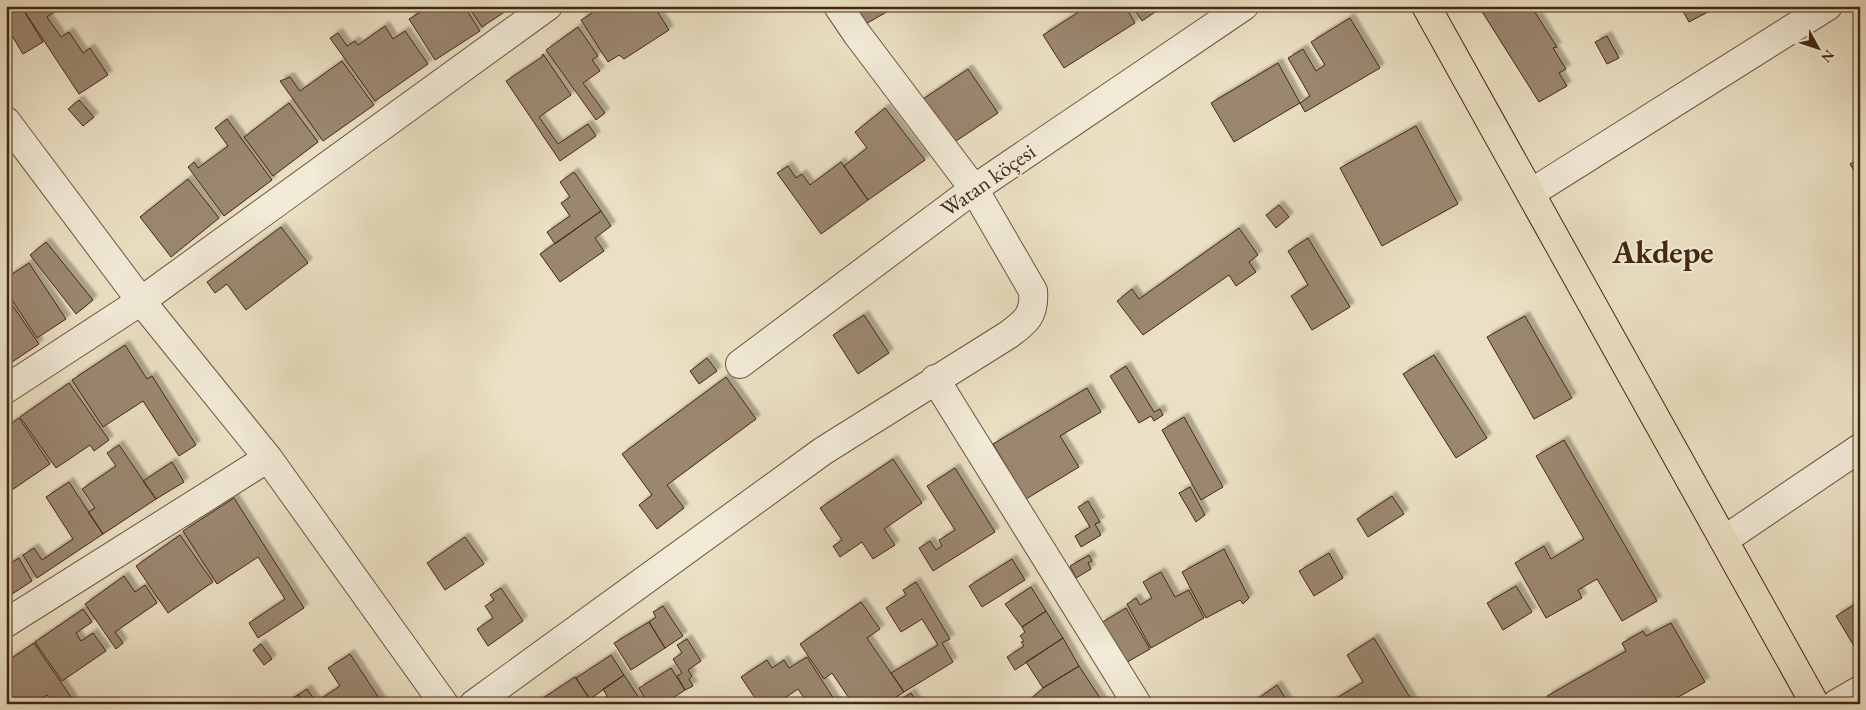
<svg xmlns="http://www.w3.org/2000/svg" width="1866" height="710" viewBox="0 0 1866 710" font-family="'EB Garamond',serif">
  <defs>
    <filter id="shadow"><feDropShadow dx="4.5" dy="-4.5" stdDeviation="1" flood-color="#0004"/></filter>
  </defs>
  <rect width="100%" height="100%" fill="#ebe0c3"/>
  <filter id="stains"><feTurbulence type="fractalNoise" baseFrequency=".004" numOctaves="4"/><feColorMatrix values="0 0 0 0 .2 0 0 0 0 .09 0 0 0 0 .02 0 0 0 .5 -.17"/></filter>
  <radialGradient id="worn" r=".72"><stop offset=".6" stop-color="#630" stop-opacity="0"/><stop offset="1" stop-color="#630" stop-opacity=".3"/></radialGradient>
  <path fill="#9b876f" stroke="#442713" filter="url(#shadow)" d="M6,6h15l22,36 -20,12 -12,-20 -5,4z
    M21,6h42l-16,11 14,20 8,-5 14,21 7,-5 18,27 -29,19z
    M430,6h34l16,25 -45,29 -26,-41z
    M468,6h35l3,5 -24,16z
    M603,6h51l15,24 -45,29 -5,-4 -11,7 -27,-42z
    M863,6h34l-33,19 -10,-13z
    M1088,6h37l10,17 -71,45 -21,-33z
    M1132,6h32l-22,15z
    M1487,6h44l26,41 -4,1 13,21 -7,4 8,13 -28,16 -58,-92z
    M1680,6h39l-30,16z
    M1350,18l30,50 -75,44 -5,-9 10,-7 -22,-38 15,-9 13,22 9,-6 -14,-23z
    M385,26l8,13 12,-8 23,33 -53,37 -45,-63 8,-5 9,13 8,-5 3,4z
    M578,27l20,29 -6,4 8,11 -17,12 22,30 -9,7 -50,-70z
    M1607,36l12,22 -12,6 -12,-22z
    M543,54l28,41 -32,22 19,27 30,-20 8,12 -36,25 -54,-80 36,-24z
    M342,61l32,44 -51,36 -43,-60 10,-4 10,14z
    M1278,63l22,40 -66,39 -23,-39z
    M968,69l30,44 -48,32 -30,-44z
    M79,100l15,17 -11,9 -15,-17z
    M289,103l29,39 -45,34 -29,-39z
    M885,108l40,52 -57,40 -24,-34 23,-18 -12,-16z
    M227,119l45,61 -48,36 -36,-49 6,-5 4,6 30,-22 -13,-18z
    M1416,126l42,78 -76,42 -42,-78z
    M1860,158v22l-10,-16z
    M841,162l27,38 -47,34 -44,-61 11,-7 8,12 6,-4 8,11z
    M574,172l27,39 -46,33 -8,-12 23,-16 -9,-13 9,-6 -10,-15z
    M188,179l31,39 -48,39 -31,-40z
    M1279,205l10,12 -13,11 -10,-13z
    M601,211l10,15 -16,12 9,13 -44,31 -20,-28z
    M281,227l27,36 -62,47 -19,-26 -12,9 -8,-11z
    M1239,228l19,27 -9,7 7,10 -20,14 -7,-11 -86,60 -26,-34 15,-12 7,10z
    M1308,238l42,69 -38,23 -21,-34 17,-11 -20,-34z
    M46,242l47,58 -17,14 -46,-59z
    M29,263l37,56 -29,19 -31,-47v-13z
    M6,296l33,48 -33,22z
    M864,315l25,38 -31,21 -25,-39z
    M1525,316l47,82 -38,21 -47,-82z
    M125,345l22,34 5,-3 44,69 -17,11 -36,-55 -40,26 -31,-47z
    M1434,355l53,83 -31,20 -53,-84z
    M707,358l10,13 -18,13 -9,-13z
    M1126,366l28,46 6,-3 3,6 -9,6 -3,-5 -12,7 -29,-47z
    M726,377l30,42 -89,66 17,23 -27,21 -18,-24 13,-10 -30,-41z
    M69,383l40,57 -15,11 -4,-6 -34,23 -36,-51z
    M1087,388l14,24 -41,24 19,31 -53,32 -33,-55z
    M1184,417l39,70 -22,13 -39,-70z
    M19,418l31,46 -44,30v-67z
    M1564,440l93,161 -35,20 -25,-42 -19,11 4,8 -36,20 -31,-55 29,-17 7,13 33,-20 -48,-83z
    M119,445l37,54 -53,35 -15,-22 7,-4 -13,-19 34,-23 -9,-13z
    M893,459l29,44 -38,26 11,16 -22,14 -11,-17 -22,15 -7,-11 9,-6 -22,-32z
    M172,462l12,20 -28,17 -13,-18z
    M955,468l40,64 -62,39 -14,-23 11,-7 6,9 6,-4 -3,-6 16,-10 -28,-44z
    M69,482l34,52 -66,44 -14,-23 11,-7 8,12 31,-21 -27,-42z
    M1190,487l15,28 -9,7 -17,-29z
    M1392,496l12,18 -36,23 -11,-18z
    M234,498l70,110 -46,30 -9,-15 36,-24 -27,-42 -41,27 -34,-53z
    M1088,501l12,21 -5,2 6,11 -20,12 -6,-11 15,-9 -12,-20z
    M180,535l33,47 -45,31 -32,-47z
    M465,537l19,27 -39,26 -18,-27z
    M1224,549l25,49 -6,6 -3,-4 -34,18 -24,-46z
    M1329,553l14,25 -29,18 -15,-25z
    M1089,555l3,6 -4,2 3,6 -15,9 -6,-12z
    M19,558l13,23 -26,17v-32z
    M1012,559l13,21 -43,27 -13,-21z
    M1161,572l14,25 14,-7 15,28 -53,30 -24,-44 9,-6 4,7 12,-7 -9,-16z
    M124,576l11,16 10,-7 12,18 -42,29 8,11 -7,6 -31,-45z
    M916,582l34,57 -8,4 11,19 -49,30 -13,-19 47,-28 -16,-26 -21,13 -15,-24 20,-13 -3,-5z
    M1516,586l16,26 -29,18 -16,-27z
    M1031,587l15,24 -24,16 -17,-23z
    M501,588l22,33 -35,25 -11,-17 16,-11 -8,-12 9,-6 -4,-5z
    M861,602l19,27 -13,9 37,54 -18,12h-33l-21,-31 -8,6 -24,-35z
    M1857,603l3,4v5l-2,2 2,3v39l-24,-40z
    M663,606l20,30 -18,12 -16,-26 7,-5 -3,-5z
    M1126,608l24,41 -28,16 -21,-42z
    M83,609l9,13 -16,11 5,8 12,-8 13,18 -44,30 -27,-39z
    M1046,611l17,27 -48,32 -8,-13 17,-11 -3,-4 3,-1 -4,-5 5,-4 -3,-5z
    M649,622l16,26 -34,22 -17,-27z
    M1671,623l34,59 -39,22h-115l-4,-8 79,-45 -4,-8 21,-12 3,5z
    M1063,638l16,28 -36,22 -17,-26z
    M1374,638l40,66h-41l-3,-6 -10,6h-33l36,-22 -16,-27z
    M687,639l14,22 -13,9 4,6 -3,3 4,7 -8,4 -8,-14 5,-3 -9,-14 9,-6 -5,-8z
    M34,643l39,57 -5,4h-15l-6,-9 -12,9h-29v-42z
    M261,644l11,15 -8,6 -11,-15z
    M350,654l33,50h-79l-6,-9 9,-6 9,13 24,-16 -12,-18z
    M611,655l13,20 -34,24 -14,-21z
    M807,657l30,47h-29l-10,-15 -22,15h-17l-18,-27 26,-17 5,8 12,-8 5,8z
    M1079,666l25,38h-79l18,-16z
    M671,668l14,22 -21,14h-16l-9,-16z
    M624,675l19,29h-37l-2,-4 3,-4 -4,-7z
    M575,677l18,27h-59z
    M1277,685l12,19h-39z
    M911,693l7,11h-24z
    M298,695l6,9h-15l-1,-3z"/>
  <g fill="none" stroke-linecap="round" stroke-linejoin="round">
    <g stroke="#6e553f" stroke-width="30">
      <path id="minor" d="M6,121l135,180 127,157 176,246
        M1531,193l297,-187
        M740,364l234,-175 270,-183
        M935,379l202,325
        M6,389l135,-88 407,-295
        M1724,540l136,-92
        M6,623l262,-165
        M474,704l349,-253 185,-116c18,-13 27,-20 25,-44l-59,-102 -117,-155 -19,-28
        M1836,704l24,-14"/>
    </g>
    <g stroke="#442713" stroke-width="30">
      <path id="major" d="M1426,6l389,698"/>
    </g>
    <use href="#minor" stroke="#f2ebd8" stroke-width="28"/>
    <use href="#major" stroke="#ebe0c3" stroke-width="28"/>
  </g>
  <g text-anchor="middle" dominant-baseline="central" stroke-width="4" stroke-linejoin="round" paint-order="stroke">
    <g font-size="22" fill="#442713" stroke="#f2ebd8">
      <text transform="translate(988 180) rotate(-35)">Watan köçesi</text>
    </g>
    <g font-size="32" font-weight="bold" fill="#442713" stroke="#f2ebd8">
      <text x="1663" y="252">Akdepe</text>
    </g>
  </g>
  <rect width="1866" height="710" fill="none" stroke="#ebe0c3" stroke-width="25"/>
  <rect x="8" y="8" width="1851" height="695" fill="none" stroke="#442713" stroke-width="2.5"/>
  <rect x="12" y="12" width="1841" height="685" fill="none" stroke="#442713"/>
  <g transform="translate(1818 48) rotate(130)" stroke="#f2ebd8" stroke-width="4" paint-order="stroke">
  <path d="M0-4L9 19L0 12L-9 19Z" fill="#442713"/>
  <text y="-8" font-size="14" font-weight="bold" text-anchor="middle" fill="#442713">N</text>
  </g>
  <rect width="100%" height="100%" filter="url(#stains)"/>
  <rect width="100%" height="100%" fill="url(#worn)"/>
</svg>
